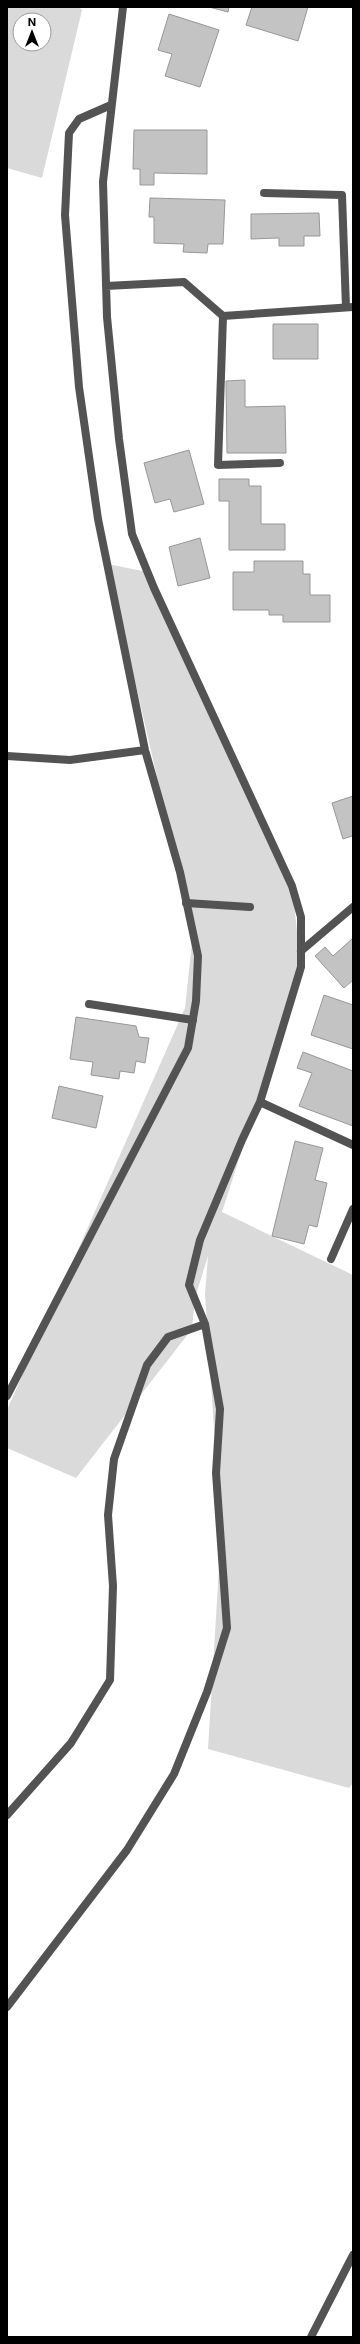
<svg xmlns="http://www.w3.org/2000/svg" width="360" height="2344" viewBox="0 0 360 2344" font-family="Inter,sans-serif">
  <rect width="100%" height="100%" fill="#fff"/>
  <path fill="#dadada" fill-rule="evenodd" d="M7,7h72l3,3 -40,168 -35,-10zM20,20h24v24h-24z
    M108,564l39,8 145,314 9,81 -79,245 131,63v508l-4,5 -141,-39 13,-215 -16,-240 3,-38 -13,42 -3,31 -116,149 -69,-30v-38l178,-402 8,-75z"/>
  <path fill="#c3c3c3" stroke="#979797" d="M209,7h20l-1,5z
    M252,7h56l-10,34 -52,-16z
    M169,14l50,16 -19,57 -35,-11 7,-22 -14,-4z
    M134,130h73v44l-53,-1v12h-14v-16h-7z
    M150,198l75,2 -2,44h-15l-1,9 -24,-1 1,-8 -30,-1v-26h-5z
    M319,213l1,23h-16v10h-25v-8l-28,1v-25z
    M273,324h45v35h-45z
    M245,380v27l40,-1 1,47h-59l-1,-72z
    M189,450l15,54 -30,8 -4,-13 -15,4 -11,-40z
    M219,479h30v7h12v38h24v26h-56v-49h-10z
    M200,538l10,40 -32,8 -9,-39z
    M254,561h49v13h7v21h20v27h-47v-7h-14v-5h-36v-38h21z
    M353,796v42l-1,-2 -9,3 -11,-36z
    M353,938v42l-9,8 -29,-32 10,-9 8,9z
    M324,995l29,10v44l-42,-14z
    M76,1017l60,9 3,11 10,1 -4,25 -9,-2 -2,12 -14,-2 -1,8 -28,-4 2,-13 -23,-3z
    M303,1052l50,19v55l-54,-20 13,-33 -15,-5z
    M59,1086l44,10 -7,32 -44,-10z
    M295,1141l28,7 -8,32 12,3 -10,44 -8,-2 -5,19 -32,-8z"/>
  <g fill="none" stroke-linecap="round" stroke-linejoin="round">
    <path stroke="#535353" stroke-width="8" d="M264,193l78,2 4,112
      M223,316l-5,149 62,-2
      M186,903l64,4
      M89,1004l104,16"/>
    <path stroke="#535353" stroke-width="8" d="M106,286l78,-4 39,34 130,-9
      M7,756l63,4 75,-10
      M301,951l52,-44
      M260,1102l93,43
      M331,1259l22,-50
      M7,1396l181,-348 8,-47 2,-45 -18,-84 -35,-122 -47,-231 -19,-132 -14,-172 4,-82 10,-14 32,-14
      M7,1815l64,-72 39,-63 3,-94 -5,-71 6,-56 33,-94 21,-28 37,-13
      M7,2007l120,-157 47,-76 33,-82 20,-64 -11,-155 4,-64 -15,-85 -16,-39 11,-45 42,-100 18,-38 41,-135v-50l-9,-31 -138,-298 -22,-54 -13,-95 -12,-122 -4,-135 20,-175
      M311,2337l42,-82"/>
  </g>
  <rect width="360" height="2344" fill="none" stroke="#000000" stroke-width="16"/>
  <g transform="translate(32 32)"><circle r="19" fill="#ffffff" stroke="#999999"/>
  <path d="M0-3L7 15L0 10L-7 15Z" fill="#000000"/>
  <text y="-6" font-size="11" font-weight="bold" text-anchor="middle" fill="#000000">N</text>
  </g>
</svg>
